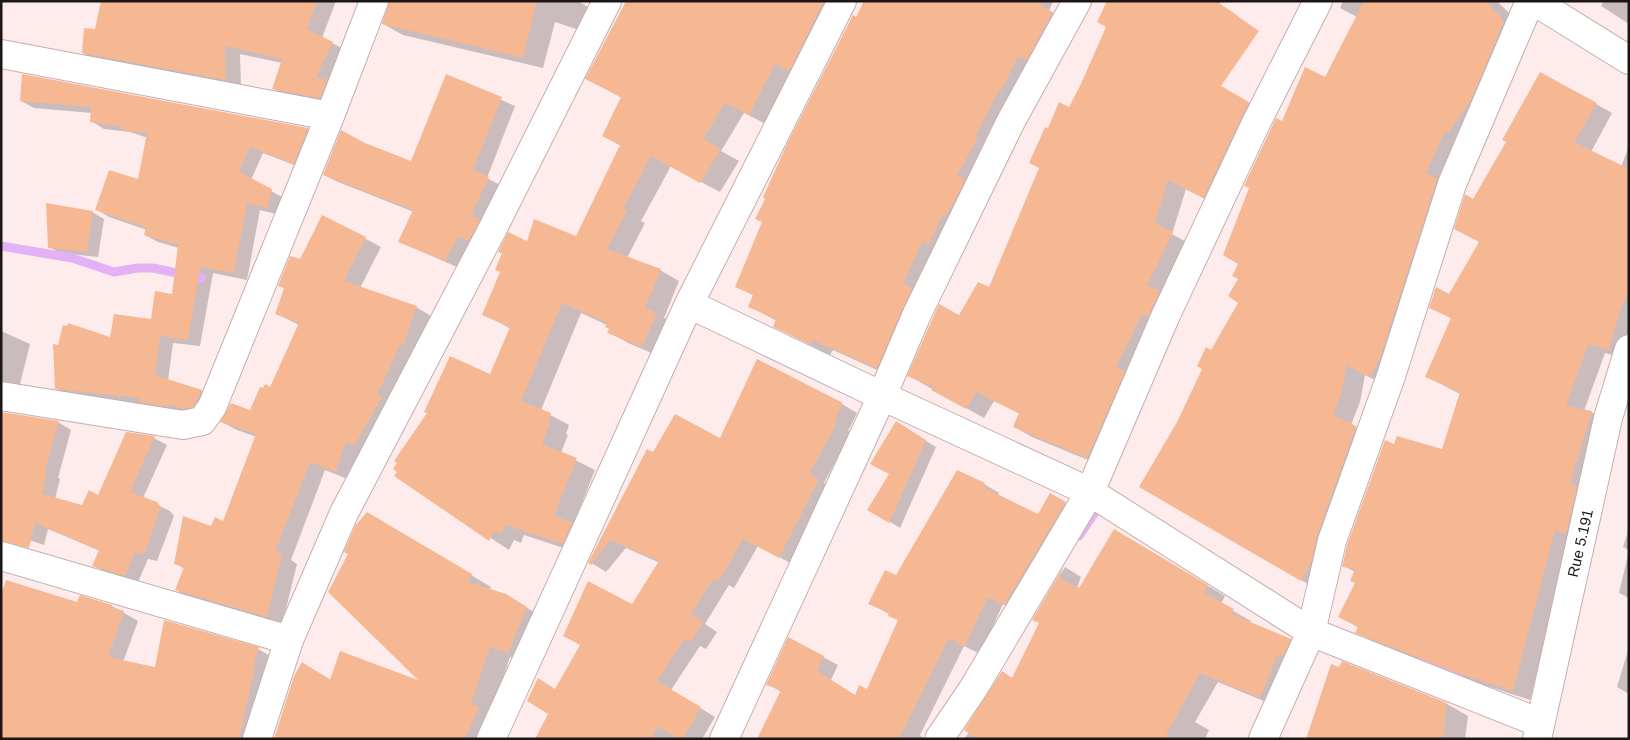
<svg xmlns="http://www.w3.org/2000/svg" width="1630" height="740" viewBox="0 0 1630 740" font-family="Helvetica,sans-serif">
  <rect width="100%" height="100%" fill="#fdeceb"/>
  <path fill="#0003" d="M269,1h67l-14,37 26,13 -12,55 -47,-9 -15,-8 8,-26 -42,-9 1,34 -142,-26 -16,-9 13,-23z
    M395,1h183l13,8 -9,22 -27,-9 -12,46 -140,-33 -20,-11z
    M627,1h209l-68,124 -24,-12 -23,38 18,10 -19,31 -49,-26 -30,55 4,2 -18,35 33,12 19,11 -15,37 12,7 -15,32 -33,-14 -19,-11 1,-3 -3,-4 -26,-12 -40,97 28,15 -3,9 2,1 -7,18 34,17 -22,55 18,10 -9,19 -58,-19 -3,8 -7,-3 -5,10 -113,-74 94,-100 21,-47 -27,-15 43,-71 50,-6 44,-91 -17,-10 18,-38 -35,-19z
    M871,1h182l-4,10 24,13 -176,355 -64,-29 -3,5 -36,-18 -20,-11 3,-5 -27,-14 4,-11 -17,-10 120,-268z
    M1109,1h112l-1,3 18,12 -29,64 57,33 -45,94 -35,-18 -14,45 18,10 -85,223 -73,-30 -18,-10 6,-13 -26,-13 -10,17 -75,-42 50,-60 30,-27 52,-121 8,-38 21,-22 38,-81z
    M1343,1h157l-1,2 12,12 -122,372 -24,-12 -5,27 -9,23 23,13 -54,153 -180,-105 38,-64 33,-71 28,-48 1,-39 43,-141 42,-44 32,-62 -17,-9z
    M1604,1h25v23l-28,-18z
    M23,75l285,54 13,7 -14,34 -44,-17 -12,27 33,18 -4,17 -20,-5 -13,70 -34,-7 -13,73 -27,-3 -5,38 34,10 12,8 -17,17 -15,-5 -1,2 -27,-4 -9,-5 -76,-8 -13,-8 55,-50 41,-18 21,-24 6,-48 -21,-6 -13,-7 2,-5 -38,-13 -13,-8 43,-28 9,-43 -18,-6 -26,-3 -13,-8 1,-8 -58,-5 -13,-7z
    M447,76l68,30 -28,72 15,8 -43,82 -59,-26 14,-30 -76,-30 -14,-7 41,-31 46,18z
    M1596,104l16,9 -21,39 30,15 8,-21v202l-3,11 -21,-6 -21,58 7,1 17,9 -36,117 -42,162 -52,-17 -104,-41 -17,-10 2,-4 -19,-11 16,-34 -1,-11 -11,-6 51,-120 48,5 17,-57 -33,-17 25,-58 -21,-12 19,-12 30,-53 -7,-42z
    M92,212l12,7 -6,38 -38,-4 -11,-6z
    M323,216l58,31 -21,41 56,19 15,9 -13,38 -49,100 -8,-5 -11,31 -25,-10 -34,90 6,4 -15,61 -91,-26 -15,-9 9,-21 -9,-5 35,-36 12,-5 34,-86 -20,-7 -15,-8 29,-10 20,-23 28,-64 -22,-11 8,-25 -6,-4 22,-24z
    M1,331l29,13 -11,44 -18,6z
    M842,404l15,9 -9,18 3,1 -27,51 9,6 -39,76 -36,-19 -24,42 -5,-3 -24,39 12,8 -11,17 -6,-3 -29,44 44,27 -13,22h-166l14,-26 82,-107 28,-43 -34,-15 -20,24 -16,-10 12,-26 3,1 48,-84 67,-13z
    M58,422l13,8 -13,48 2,1 -5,20 27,7 17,-10 28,-63 27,5 13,7 -24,53 27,13 4,5 -17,45 -9,-2 -10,23 -31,-9 -13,-7 6,-15 -52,-22 -4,16 -36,-12z
    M907,429l29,18 -36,81 -31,-19 21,-35z
    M984,484l15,9 -1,2 41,21 11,-21 30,17 -60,101 -17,-9 -23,50 -16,-8 -44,89 4,4h-166l23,-47 -13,-8 55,-27 15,8 -7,15 25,16 12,-5 31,-71 -29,-17z
    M367,513l124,74 -1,3 15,5 41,24 -18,44 -18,-6 -20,58 1,24h-216l28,-76 28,17 92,3 -73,-129z
    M1629,528v22l-6,-3z
    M1132,540l93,56 -4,8 30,17 -2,2 41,17 18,10 -30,57 -60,-25 -23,40 14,8 -4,9h-241l48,-60 29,-56 -7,-4 31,-52 16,10 -4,11 2,2z
    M1629,551v47l-10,-5z
    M78,603l34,3 26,15 -15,41 33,7 102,-20 14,8 -17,82h-254z
    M1629,647v47l-12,-7z
    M1414,691l33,13 21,12 -3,23h-54z"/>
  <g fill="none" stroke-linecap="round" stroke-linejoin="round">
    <path stroke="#e5b1f6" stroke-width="9" d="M1,246l71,12 42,14 24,-4h15l48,10
      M1079,536l18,-27
      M1424,660l34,14"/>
  </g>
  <path fill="#f6b893" d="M101,1h216l-10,28 26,13 -17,35 11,3 -7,18 -48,-9 10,-30 -57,-13 1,34 -144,-27 2,-25 11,1z
    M389,1h148l-14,57 -141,-34z
    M626,1h198l-35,70 -14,-7 -26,51 -24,-12 -22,36 18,10 -21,34 -49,-27 -28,53 4,2 -20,38 54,20 -16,39 12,5 -15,34 -35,-14 2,-4 -4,-2 2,-4 -45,-20 -41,98 30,12 -3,9 2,1 -8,21 35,14 -23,57 18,8 -9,21 -58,-19 -3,8 -8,-2 -5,10 -95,-65 3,-4 -4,-3 4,-6 -3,-2 33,-48 -3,-1 26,-56 40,18 20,-47 -28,-12 18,-43 -5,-2 7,-17 -4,-1 10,-20 19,9 7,-22 42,17 44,-91 -18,-9 19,-39 -36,-18z
    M864,1h169l20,11 -26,48 -9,-4 -17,35 -2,-1 -24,47 3,1 -21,37 8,4 -7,15 -12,22 -3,-2 -14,30 -6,-3 -20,42 9,5 -35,80 -65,-28 -2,4 -37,-17 3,-8 -28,-12 5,-12 -18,-8 27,-65 -7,-3 10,-20 -2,-2 25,-55 65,-127 3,2z
    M1107,1h109l43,30 -38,55 28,16 -46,96 -35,-18 -13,43 18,9 -26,53 13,6 -12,26 -6,-3 -26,53 9,5 -38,86 -74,-31 6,-14 -43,-21 -10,17 -35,-19 2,-3 -26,-11 32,-72 20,11 19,-33 11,5 50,-119 -10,-5 16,-36 3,1 11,-26 10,5 11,-21 26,-59 -9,-5z
    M1364,1h122l18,20 -33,79 -23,33 -3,-2 -19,42 11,6 -57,179 -10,19 -24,-12 -4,26 -9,24 23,11 -39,110 -6,26 -10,19 -162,-94 38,-65 25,-53 -5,-3 9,-19 5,3 27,-47 -10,-7 10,-17 -6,-3 6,-12 -15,-9 26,-67 -5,-2 32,-68 6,3 23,-54 20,10z
    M1540,72l57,31 -23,39 55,27v122l-9,19 -11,40 -21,-6 -22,62 26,5 -22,72 7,4 -10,43 -1,4 -11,-4 -42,161 -53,-17 -105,-41 3,-6 -20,-10 17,-34 -5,-2 5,-12 -13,-2 5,-22 38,-105 9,4 3,-8 45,13 18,-57 -35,-15 26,-59 -22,-10 7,-21 13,7 30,-52 -25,-13 11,-35 8,5 33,-57 -4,-2z
    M22,74l286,54 -14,36 -44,-17 -11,25 33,17 -5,19 -20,-5 -13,70 -34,-6 -12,73 -28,-4 -5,39 47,15 -9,17 -10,2 -14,-5 -1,3 -29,-5 2,-4 -86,-9 -2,-45 5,1 5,-20 4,1 1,-3 42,14 4,-23 37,5 4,-28 17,3 6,-49 -34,-10 2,-8 -51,-17 14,-40 29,9 9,-46 -24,-3 1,-3 -34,-5 1,-15 -71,-6z
    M446,74l56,23 -29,73 16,7 -18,38 9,4 -11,22 -11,-4 -13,24 -47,-19 15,-32 -90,-35 18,-45 24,13 46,18z
    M46,203l47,8 -6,41 -39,-4z
    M322,215l44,22 -22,44 73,25 -14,40 -3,-1 -23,50 5,2 -28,49 -8,-4 -11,30 -25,-10 -35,90 7,2 -15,63 -92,-27 9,-23 -10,-3 9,-48 28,10 4,-9 8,4 33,-87 -36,-12 11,-19 19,7 10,-23 3,1 2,-4 5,3 29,-64 -24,-9 9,-26 -6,-2 12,-30 10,3z
    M757,359l86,44 -9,18 3,2 -28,51 10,5 -40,79 -36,-19 -24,42 -5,-3 -23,36 12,8 -12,20 -6,-4 -28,43 44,26 -18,32h-4l-21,-12 -7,12h-116l13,-25 -21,-13 11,-23 17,11 25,-44 -17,-9 25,-55 44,23 27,-43 -49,-21 -19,25 -3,-2 59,-114 6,3 22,-38 45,24z
    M1,412l58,9 -14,49 2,1 -5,23 40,11 7,-15 9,5 28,-63 29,4 -25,56 27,10 4,5 -17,48 -9,-3 -10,24 -33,-10 7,-16 -64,-27 -6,25 -28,-7z
    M896,421l30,19 -37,83 -22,-13 22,-36 -19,-10z
    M957,470l28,13 -2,4 55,27 12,-21 16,9 -62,103 -16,-8 -24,50 -15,-9 -50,101h-142l24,-49 -15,-5 22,-48 36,19 -7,15 38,24 4,-10 8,4 31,-69 -10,-4 1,-3 -21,-9 17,-34 11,5z
    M367,512l105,62 -4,8 38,12 21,13 -19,46 -18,-6 -19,57 8,3 -14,32h-191l20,-63 8,-14 28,18 10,-29 78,29 -90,-88 20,-38 -4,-2 11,-26z
    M1114,529l94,56 -4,8 30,16 -3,5 60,25 -7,16h-7l-17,43 -60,-25 -36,66h-187l-13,-9 38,-59 10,7 27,-55 -7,-3 32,-54 -5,12 20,10z
    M6,580l71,22 3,-7 32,10 -1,2 13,4 -16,46 47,10 9,-47 95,27 -6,20h2l-16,72h-238v-144z
    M1342,661l105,42 -4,36h-137l25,-75 8,3z"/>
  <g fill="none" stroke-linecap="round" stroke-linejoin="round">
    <g stroke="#c4afae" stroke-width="30">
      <path id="minor" d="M1,54l329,62
        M689,304l193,92 208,96 221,140 229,91
        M1,396l182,29 19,-4 10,-14 118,-291 44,-115
        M1,556l288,84
        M257,739l32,-99 55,-127 149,-285 114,-227
        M491,739l198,-435 153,-303
        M724,739l158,-343 35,-82 94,-193 66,-120
        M939,739l34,-50 117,-197 75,-175 92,-196 61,-120
        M1263,739l48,-107 21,-91 59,-165 61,-192 78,-183
        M1537,739l71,-321 21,-69"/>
    </g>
    <g stroke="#c4afae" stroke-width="30">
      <path id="major" d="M1534,1l95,59"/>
    </g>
    <use href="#minor" stroke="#fff" stroke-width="28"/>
    <use href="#major" stroke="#fff" stroke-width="28"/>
  </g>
  <g text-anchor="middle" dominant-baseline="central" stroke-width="4.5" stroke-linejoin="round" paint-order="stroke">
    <g font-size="15" fill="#1d1616" stroke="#fff">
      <text transform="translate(1580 543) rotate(-77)">Rue 5.191</text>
    </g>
  </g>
  <rect width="1630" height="740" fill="none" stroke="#1d1616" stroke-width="5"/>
</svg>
